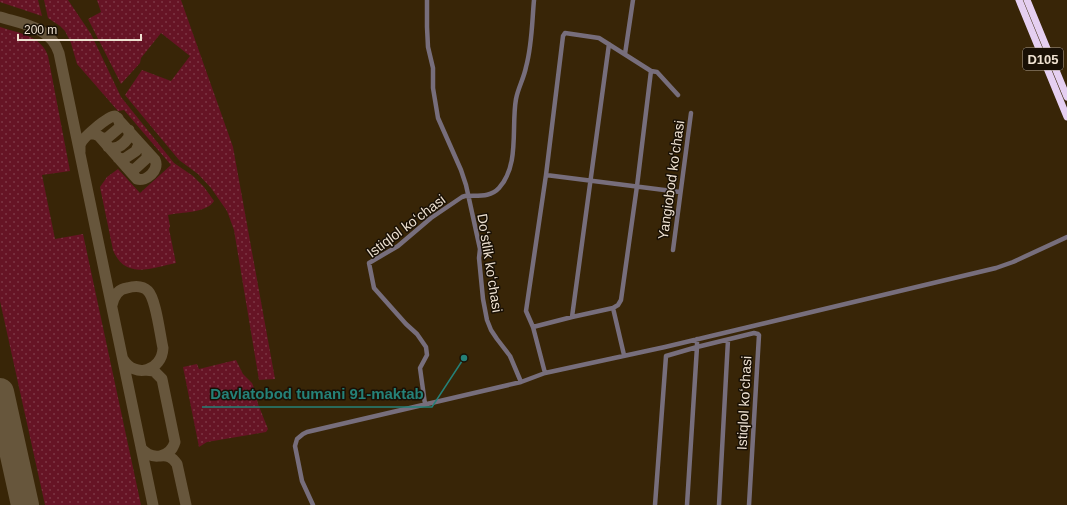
<svg xmlns="http://www.w3.org/2000/svg" width="1067" height="505" viewBox="0 0 1067 505" font-family="Helvetica,sans-serif">
  <defs>
    <pattern id="grass-dots" width="8" height="8" patternUnits="userSpaceOnUse"><rect width="8" height="8" fill="#661425"/><path d="M2 2h.1M6 6h.1" fill="none" stroke="#7c3644" stroke-width="1.8" stroke-linecap="round"/></pattern>
  </defs>
  <rect width="100%" height="100%" fill="#382507"/>
  <path fill="url(#grass-dots)" d="M0,0h38l4,16 -42,-14z
    M44,0h24l23,34 30,63 53,66 19,13 11,11 10,14c-7,12 -33,11 -46,14l2,11 -1,3 7,34c-25,5 -51,17 -63,-13l-13,-63 7,-10 11,-8 22,24 31,-28 -47,-55 -6,1 -41,-47 -6,-21 -6,-12 -5,-5 -12,-8z
    M97,0h84l52,147 42,232 -16,1 -25,-150 -7,-19 -16,-23 -13,-14 -19,-14 -54,-65 17,-25 29,11 19,-25 -29,-23 -20,25 -1,5 -19,21 -33,-65 13,-7z
    M0,27c18,6 42,9 48,29l22,115 -28,4 13,64 28,-5 58,271h-96l-45,-204z
    M236,360l7,14 9,9 2,5 4,16 10,25 -2,3 -59,10 -8,5 -16,-80 14,-3 2,5z"/>
  <g fill="none" stroke-linecap="round" stroke-linejoin="round">
    <path stroke="#67563c" stroke-width="11" d="M0,17c23,7 51,10 59,36l94,452
      M100,137l6,2 13,-11 1,-3 -2,-7
      M108,147c9,4 16,-3 21,-10v-7
      M80,152c0,-1 0,-5 0,-7 2,-7 28,-29 35,-29l40,44c5,10 -9,22 -18,19l-38,-43 -5,-2h-4
      M118,158l6,1 12,-8 3,-7 -2,-4
      M126,167l7,3 3,-2 11,-10v-7
      M112,305c2,-9 6,-16 15,-17 7,-2 15,-3 21,3 8,8 12,44 15,57 -1,23 -28,31 -40,11
      M141,448c11,13 29,10 34,-6l-13,-63 -8,-8 -9,-1
      M160,456c8,-1 12,1 17,8l9,41"/>
    <path stroke="#67563c" stroke-width="28" d="M0,392l25,113"/>
    <path stroke="#776e7c" stroke-width="4.5" d="M427,0v27l1,20 5,21v20l5,30 23,52 5,15 14,64 -1,9 4,41 4,21 4,10 6,9 13,17 11,26
      M625,54l8,-54
      M651,71l6,1 21,23
      M546,175l134,17
      M673,250l18,-137
      M572,317l37,-273
      M533,327l39,-10 41,-9
      M697,339v8l57,-14 4,1 1,1 -10,170
      M545,373l-12,-46 -7,-16 20,-136 17,-139 2,-3 34,5 52,33 -14,115 -16,114 -3,5 -5,3 11,47
      M425,404l-5,-36 7,-13 -1,-8 -9,-13 -11,-10 -32,-36 -5,-25 29,-17 33,-28 31,-21 3,-1c12,-1 25,2 34,-8 21,-23 12,-61 17,-89 2,-11 8,-21 10,-32 6,-21 6,-45 8,-67
      M313,505l-11,-24 -7,-35 2,-7 6,-5 4,-2 214,-50 24,-9 120,-26 331,-79 17,-6 54,-25
      M655,505l11,-149 31,-9 -10,158
      M719,505l9,-165"/>
    <path stroke="#e5cff1" stroke-width="7" d="M1019,0l48,117
      M1027,0l40,97"/>
  </g>
  <g text-anchor="middle" dominant-baseline="central" stroke-width="3" stroke-linejoin="round" paint-order="stroke">
    <rect fill="#191005" stroke="#aea294" stroke-width="1" x="1023" y="48" width="40" height="22" rx="3"/>
    <g font-size="13" font-weight="bold" fill="#eee1d1">
      <text x="1043" y="59">D105</text>
    </g>
    <g font-size="14" fill="#eee1d1" stroke="#191005">
      <text transform="translate(671 180) rotate(-82)">Yangiobod koʻchasi</text>
      <text transform="translate(406 226) rotate(-37)">Istiqlol koʻchasi</text>
      <text transform="translate(490 263) rotate(81)">Doʻstlik koʻchasi</text>
      <text transform="translate(744 403) rotate(-87)">Istiqlol koʻchasi</text>
    </g>
  </g>
  <path fill="none" stroke="#258178" stroke-width="1.5" d="M464 358L432 407H202"/>
  <circle fill="#258178" stroke="#191005" stroke-width="1.5" cx="464" cy="358" r="4"/>
  <g font-size="15" text-anchor="middle" font-weight="bold" fill="#258178" stroke="#191005" stroke-width="3" stroke-linejoin="round" paint-order="stroke">
    <text x="317" y="399">Davlatobod tumani 91-maktab</text>
  </g>
  <path d="M18 34v6h123v-6" fill="none" stroke="#eee1d1" stroke-width="2"/>
  <text x="24" y="34" font-size="12" fill="#eee1d1" stroke="#191005" stroke-width="3" paint-order="stroke">200 m</text>
</svg>
